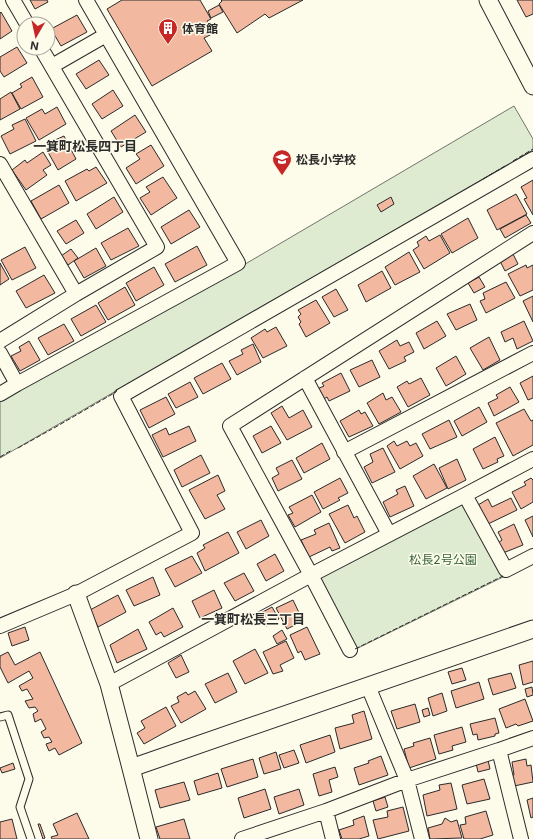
<svg xmlns="http://www.w3.org/2000/svg" width="533" height="839" viewBox="0 0 533 839" font-family="Inter,'Noto Sans JP',sans-serif">
  <rect width="100%" height="100%" fill="#fdfbea"/>
  <path fill="#deebd1" stroke="#74746e" d="M514,106l19,33v11l-533,308v-58l247,-137z
    M463,501l42,75 -151,74 -38,-74z"/>
  <path fill="#f2b8a0" stroke="#2b2b2b" d="M30,0h17l1,2 -13,7z
    M122,0h78l11,19 -4,2 7,12 -10,5 8,13 -60,35 -45,-77z
    M221,0h82l-34,18 -4,-4 -28,19 -18,-29 3,-3z
    M517,0h16v14l-7,3z
    M219,5l4,7 -12,6 -3,-7z
    M1,12l11,19 -12,8v-26z
    M77,15l10,17 -26,14 -10,-17z
    M17,47l10,16 -23,14 -4,-6v-14z
    M99,60l10,15 -23,14 -10,-15z
    M32,77l11,20 -22,12 -9,-16 10,-6 -2,-3z
    M113,90l10,16 -21,13 -10,-15z
    M11,92l9,17 -20,11v-21z
    M57,107l9,17 -27,16 -13,-22 16,-9 3,5z
    M135,115l11,17 -25,15 -10,-16z
    M25,119l11,22 -26,13 -9,-18 13,-7 -2,-4z
    M64,136l12,23 -18,11 -14,-25z
    M151,145l13,21 -28,18 -10,-16 14,-9 -4,-5z
    M43,152l8,13 -8,5 4,5 -21,15 -14,-20 13,-10 2,3z
    M96,167l11,16 -31,18 -11,-20 22,-12 2,2z
    M163,177l14,21 -26,17 -11,-17 10,-6 -4,-5z
    M533,180v35l-9,-16 3,-1 -6,-11z
    M59,185l10,18 -28,16 -10,-18z
    M516,194l11,20 -30,16 -10,-20z
    M114,197l9,15 -27,17 -9,-15z
    M391,197l3,7 -13,8 -4,-7z
    M189,210l11,17 -29,17 -10,-17z
    M526,215l5,8 -26,15 -5,-9z
    M468,218l10,20 -26,15 -11,-19z
    M76,220l8,13 -18,11 -9,-13z
    M128,228l11,18 -28,14 -10,-17z
    M440,235l10,18 -26,16 -11,-19 6,-4 -2,-4 9,-6 3,5z
    M197,246l10,19 -32,17 -10,-18z
    M25,247l11,21 -24,12 -11,-20z
    M96,248l10,18 -22,12 -10,-17z
    M71,249l7,9 -10,7 -7,-9z
    M409,252l11,20 -25,13 -10,-18z
    M513,254l5,10 -13,7 -5,-10z
    M0,263l9,16 -9,6z
    M526,265l1,3 6,-3v25l-13,6 -12,-22z
    M154,267l10,18 -28,16 -10,-18z
    M382,271l9,17 -25,14 -8,-17z
    M44,275l11,18 -29,15 -10,-17z
    M479,277l6,10 -11,6 -6,-10z
    M506,282l9,16 -29,15 -6,-12 5,-2 -2,-6z
    M125,287l10,18 -27,15 -10,-17z
    M336,289l12,21 -14,7 -12,-20z
    M533,296v26l-10,-21z
    M316,300l14,23 -24,14 -7,-13 2,-2 -3,-5 3,-3 -3,-4z
    M470,304l7,16 -21,10 -9,-16z
    M96,305l10,17 -25,14 -10,-17z
    M437,321l9,15 -22,13 -8,-16z
    M524,321l9,20 -16,8 -4,-11 -8,4 -4,-10z
    M64,324l10,17 -26,14 -10,-17z
    M276,327l11,19 -24,12 -12,-20 14,-9 2,3z
    M489,337l11,23 -17,10 -13,-22z
    M397,340l3,6 9,-4 5,10 -10,5 2,4 -17,8 -10,-18z
    M29,341l11,19 -20,11 -9,-15 10,-5 -2,-4z
    M253,344l8,18 -24,13 -8,-14 14,-7 -2,-4z
    M456,356l10,18 -20,12 -10,-18z
    M372,360l8,17 -21,10 -9,-17z
    M222,363l9,16 -28,15 -9,-16z
    M341,373l9,18 -21,10 -2,-4 -5,3 -5,-11 7,-3 -2,-3z
    M533,376v22l-5,2 -8,-17z
    M421,378l9,17 -22,12 -11,-20 10,-6 2,3z
    M190,382l8,15 -22,11 -8,-14z
    M510,387l9,15 -25,14 -6,-13 10,-5 -2,-3z
    M383,393l3,7 6,-3 9,15 -22,12 -12,-21z
    M166,397l9,17 -26,14 -9,-18z
    M282,406l7,12 14,-8 9,17 -25,13 -16,-27z
    M479,407l8,15 -25,14 -8,-15z
    M524,409l7,12 2,-1v25l-20,11 -17,-33z
    M359,410l2,4 4,-2 8,14 -24,11 -9,-16z
    M449,420l8,17 -27,12 -8,-15z
    M189,426l7,15 -33,16 -11,-22 14,-7 3,7z
    M271,426l10,17 -19,10 -9,-17z
    M495,437l9,19 -7,3 1,3 -15,7 -10,-20z
    M394,441l3,5 10,-5 3,5 6,-3 7,13 -23,13 -13,-23z
    M322,443l8,16 -26,14 -8,-15z
    M383,448l12,24 -23,11 -8,-16 9,-5 -3,-8z
    M201,455l9,18 -28,14 -8,-17z
    M457,459l9,21 -18,9 -9,-21z
    M292,460l10,19 -24,12 -6,-13 7,-4 -3,-6z
    M434,464l13,24 -21,11 -13,-23z
    M218,475l7,16 -8,4 8,14 -20,10 -16,-29z
    M340,478l8,15 -10,5 2,2 -17,9 -9,-17z
    M531,478l2,2v22l-12,7 -9,-17 14,-7 -2,-3z
    M405,486l9,20 -24,11 -7,-15 15,-8 -2,-4z
    M312,495l9,17 -26,15 -7,-12 5,-2 -4,-6z
    M511,498l6,12 -29,14 -10,-19 10,-6 4,8z
    M348,505l6,13 3,-2 8,16 -20,11 -16,-29z
    M533,516v21l-8,-17z
    M261,520l8,16 -23,13 -9,-17z
    M329,523l11,25 -8,3 -2,-4 -21,10 -8,-17 15,-6 -2,-4z
    M514,524l9,21 -20,8 -5,-10 4,-3 -4,-8z
    M228,532l11,21 -34,18 -8,-18 8,-5 -2,-3z
    M275,554l9,17 -18,10 -9,-17z
    M192,556l10,17 -27,14 -10,-18z
    M244,573l10,18 -19,10 -11,-18z
    M153,577l7,18 -26,11 -8,-16z
    M214,590l8,18 -22,10 -8,-17z
    M118,595l8,17 -28,15 -8,-17z
    M293,600l10,21 -16,8 -11,-21z
    M272,607l7,12 -13,7 -7,-12z
    M173,608l10,19 -19,10 -3,-5 -5,3 -7,-13z
    M25,627l4,13 -17,6 -4,-13z
    M307,627l13,27 -15,6 -4,-9 -3,2 -8,-18z
    M138,629l9,20 -30,14 -7,-18z
    M282,630l5,9 -10,5 -4,-8z
    M286,641l8,17 -14,7 3,6 -10,3 -10,-22z
    M255,649l13,24 -23,11 -12,-23z
    M8,652l7,13 25,-13 42,91 -23,12 -4,-7 -6,3 -3,-7 6,-2 -3,-5 -5,1 -3,-6 5,-3 -5,-10 -6,3 -2,-8 5,-3 -3,-4 -6,1 -4,-7 8,-2 -6,-10 -5,2 -3,-5 14,-8 -4,-7 -21,12 -8,-16v-11z
    M181,655l8,17 -13,6 -8,-15z
    M533,661v21l-10,3 -4,-20z
    M462,668l4,12 -14,4 -4,-12z
    M228,673l9,19 -22,11 -10,-19z
    M511,673l5,15 -23,7 -5,-16z
    M479,682l5,17 -28,9 -5,-17z
    M532,687l1,8 -6,2 -2,-8z
    M195,691l11,18 -25,14 -10,-17 8,-4 -2,-5 9,-5 2,3z
    M442,693l5,18 -14,5 -5,-18z
    M525,699l8,22 -15,5 -2,-2 -10,4 -7,-19z
    M415,704l5,18 -23,7 -6,-18z
    M166,707l10,19 -32,18 -7,-11 8,-5 -4,-7z
    M428,708l2,7 -6,2 -2,-7z
    M364,711l8,28 -32,10 -5,-21 19,-5 -2,-8z
    M495,718l4,15 -4,1v2l-17,4 -1,-6 -4,1 -3,-11z
    M462,727l4,15 -14,4 1,4 -14,4 -5,-19z
    M330,735l5,17 -29,11 -6,-18z
    M430,738l6,21 -27,9 -5,-19 10,-3 -1,-3z
    M294,750l5,13 -15,5 -5,-13z
    M276,752l5,17 -17,5 -5,-16z
    M381,756l7,19 -29,10 -5,-17 15,-5 -1,-2z
    M253,759l5,18 -31,10 -6,-18z
    M526,759l1,7 4,-1 2,17 -19,4 -3,-10 3,-1 -2,-13z
    M488,760l2,9 -12,3 -2,-9z
    M13,763l2,6 -13,4 -2,-5z
    M335,767l3,10 -9,3 3,12 -13,4 -6,-22z
    M218,773l4,15 -24,7 -4,-14z
    M484,779l6,20 -23,5 -5,-19z
    M184,782l6,18 -30,8 -5,-18z
    M451,783l6,26 -30,7 -4,-21 17,-5 -1,-5z
    M265,789l6,20 -27,9 -6,-20z
    M299,789l5,16 -25,9 -5,-17z
    M385,797l3,10 -12,4 -3,-10z
    M533,798v19l-2,1 -4,-18z
    M403,807l6,24 -31,8 -5,-19 15,-3 -1,-6z
    M486,811l7,24 -13,4h-16l-4,-14 6,-1 -1,-7z
    M77,813l12,26h-37l-1,-2 7,-2 -5,-11z
    M364,816l5,20 -10,3h-17l-3,-9 15,-5 -1,-5z
    M445,818l6,4 6,-2 5,18 -32,1 -2,-11 14,-4z
    M12,819l5,20h-17v-17z
    M184,819l6,20h-30l-4,-12z
    M38,824h2l5,14 -2,1z"/>
  <g fill="none" stroke-linecap="round" stroke-linejoin="round">
    <g stroke="#2b2b2b" stroke-width="9">
      <path id="service" d="M0,717l8,-2 21,64 -9,28 11,32"/>
    </g>
    <g stroke="#2b2b2b" stroke-width="16">
      <path id="minor" d="M13,0l14,24
        M52,66l54,-31
        M0,164l76,130
        M0,341l76,-47 81,-47 -116,-199
        M0,353l17,31 221,-121 -152,-263
        M305,378l84,156
        M0,394l17,-10
        M344,452l189,-99
        M465,495l41,75 27,-14
        M0,626l76,-32 116,-61 -71,-137 412,-237
        M350,650l-39,-75 -81,-149 303,-193
        M109,684l202,-109 154,-80 68,-36
        M368,686l39,94 15,59
        M499,750l22,89
        M326,811l7,28
        M242,839l84,-28 81,-31 92,-30 34,-12"/>
    </g>
    <g stroke="#2b2b2b" stroke-width="19">
      <path id="tertiary" d="M488,0l45,86
        M76,594l33,90 22,84 18,71
        M131,768l402,-139"/>
    </g>
    <use href="#service" stroke="#fdfbea" stroke-width="7"/>
    <use href="#minor" stroke="#fdfbea" stroke-width="14"/>
    <use href="#tertiary" stroke="#fdfbea" stroke-width="17"/>
    <path stroke="#2b2b2b" stroke-width="1" stroke-dasharray="5 2" stroke-linecap="butt" d="M513,161l20,-12
      M483,179l22,-13
      M54,428l62,-36 1,-3
      M18,448l34,-19
      M0,457l12,-7
      M355,649l148,-73"/>
  </g>
  <defs>
    <g id="building-pin" transform="scale(1)"><path d="M0 17L-7.5 6A9.5 9.5 0 1 1 7.5 6Z" fill="#c62828" stroke="#fdfbea"/><path d="M-4-6H4V6H1V3H-1V6H-4ZM-2.5-4.3h1.7v1.8h-1.7ZM.8-4.3h1.7v1.8H.8ZM-2.5-1h1.7V.8h-1.7ZM.8-1h1.7V.8H.8Z" fill="#fff"/></g>
    <g id="school-pin" transform="scale(1)"><path d="M0 17L-7.5 6A9.5 9.5 0 1 1 7.5 6Z" fill="#c62828" stroke="#fdfbea"/><path d="M0-5L7-2L0 1L-7-2ZM-4 1L0 2.5L4 1V4Q0 6-4 4Z" fill="#fff"/></g>
  </defs>
  <g fill-rule="evenodd">
    <use href="#building-pin" x="168" y="28"/>
    <use href="#school-pin" x="282" y="159"/>
  </g>
  <g text-anchor="middle" dominant-baseline="central" stroke-width="3" stroke-linejoin="round" paint-order="stroke">
    <g font-size="12" font-weight="bold" fill="#2b2b2b" stroke="#fdfbea" text-anchor="start">
      <text x="182" y="28">体育館</text>
      <text x="296" y="159">松長小学校</text>
    </g>
    <g font-size="12" fill="#34623c" stroke="#fdfbea">
      <text x="443" y="559">松長2号公園</text>
    </g>
    <g font-size="13" font-weight="bold" fill="#2b2b2b" stroke="#fdfbea">
      <text x="85" y="146">一箕町松長四丁目</text>
      <text x="253" y="619">一箕町松長三丁目</text>
    </g>
  </g>
  <g transform="translate(36 36) rotate(189)"><circle r="19" fill="#fdfbea" stroke="#a9a89e"/>
  <path d="M0-3L7 15L0 10L-7 15Z" fill="#c62828"/>
  <text y="-6" font-size="11" font-weight="bold" text-anchor="middle" fill="#2b2b2b">N</text>
  </g>
</svg>
